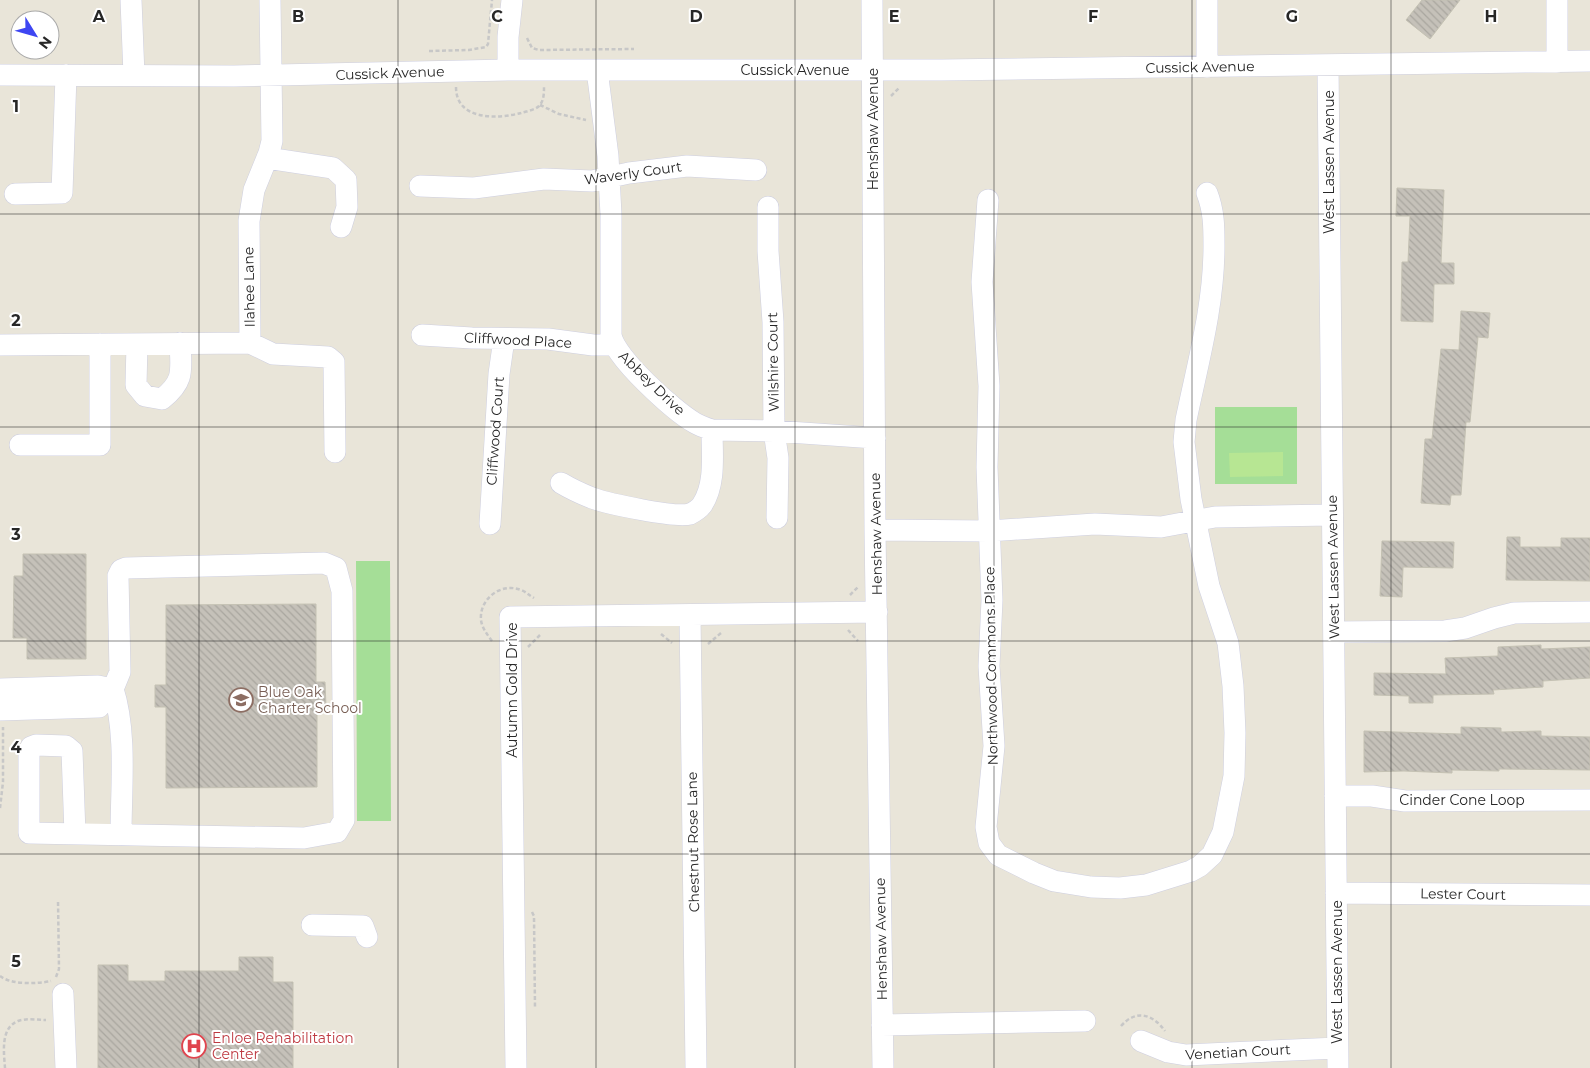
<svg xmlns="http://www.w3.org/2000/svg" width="1590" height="1068" viewBox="0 0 1590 1068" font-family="Montserrat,sans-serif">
  <defs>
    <pattern id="building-back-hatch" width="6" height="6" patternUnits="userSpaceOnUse" patternTransform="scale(1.25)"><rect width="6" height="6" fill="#c5c1b9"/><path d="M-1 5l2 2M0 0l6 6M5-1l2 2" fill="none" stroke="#a9a69f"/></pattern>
  </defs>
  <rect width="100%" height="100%" fill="#e9e5d9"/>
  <path fill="#a5de97" d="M1215,407h82v77h-82z
    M356,561h34l1,260h-34z"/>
  <path fill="#b7e693" d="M1283,452v24l-53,1 -1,-24z"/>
  <path fill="url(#building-back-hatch)" stroke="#c4c1b3" d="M1422,0h38l-30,39 -24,-19z
    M1397,188l47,2 -3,73h13v21h-20l-1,38 -32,-1 1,-59h6l2,-46h-14z
    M1461,311l29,2 -2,25 -10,-1 -8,85h-4l-5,73h-10l-1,10 -29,-2 4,-64h7l9,-90 18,1z
    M1507,537h13v10h41v-9h29v43l-84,-1z
    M1382,541l72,1 -1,26 -50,-1 -1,30 -22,-1z
    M23,554h63v105h-59v-21h-14l1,-62h9z
    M316,604v78h9l1,25 -9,1v79l-151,1v-81h-11v-22h11v-80z
    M1541,645v4l49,-2v31l-47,3v6l-50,3 1,4 -61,1v8h-24v-7l-35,-1v-22l72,1 -1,-16 53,-2v-9z
    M1461,727l40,1v4l40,-1v5l49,1v33l-91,-1v2l-47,-1v3l-48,-2 -40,1v-41l97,3z
    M239,957h34v25h20v86h-195v-103h30v16h37v-10h74z"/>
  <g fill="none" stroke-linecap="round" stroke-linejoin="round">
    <g stroke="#cecfe0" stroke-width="22">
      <path id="minor" d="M131,0l3,75
        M872,0l3,530 8,538
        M1557,62v-62
        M1328,65l10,1003
        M1207,67v-67
        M508,70v-33l4,-37
        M597,70l11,86 3,59v120c3,22 63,76 84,88 5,3 11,5 17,7l62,1 101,7
        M0,75l234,1 274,-6h434l648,-9
        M267,158l66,10 13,12 1,27 -6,20
        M420,186l54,2 70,-9 48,2 37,-8 58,-7 69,4
        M15,194l47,-1 4,-118
        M988,200l-6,82 7,104 -2,81 5,133 -3,66 5,80 -8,81 3,16 9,12 36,18 20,8 37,6 29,1 26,-3 45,-14 9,-5 12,-11 11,-23 11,-56 1,-43 -2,-47 -5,-43 -19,-57 -18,-87 -7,-57 2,-22c12,-58 28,-114 28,-174 0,-19 0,-35 -7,-53
        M768,207v44l5,71 1,109 4,27 -1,60
        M422,335l50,3 76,1 45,6h21
        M250,343l23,11 55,3 6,5 1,90
        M137,344l-1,41 9,11 17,3c23,-18 19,-29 18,-56
        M0,345l250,-2 -1,-122 5,-31 15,-37 3,-12 -2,-141
        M20,445h80v-101
        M561,483c10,6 21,11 31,15 17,6 83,20 98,16 4,-2 9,-5 12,-9 14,-21 10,-51 10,-75
        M490,524l9,-150 5,-35
        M875,530l114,1 106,-7 66,3 54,-10 117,-2
        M690,615l6,453
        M1334,632l111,-1 20,-3 29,-10 20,-5 76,-1
        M0,689l98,-3 15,3
        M113,689c14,43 8,100 8,146
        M0,710l99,-3 14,-18 7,-17 -2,-96 3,-6 5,-2 198,-5 12,5 6,23 2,229 -7,12 -33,6 -275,-5v-81l2,-5 5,-2 30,1 6,5 3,83
        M1335,796h37l33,5 185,-1
        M1336,893l254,2
        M312,925l51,1 4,11
        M63,994l3,74
        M882,1025l203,-4
        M1141,1041l27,11 18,3 151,-7
        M516,1068l-6,-451 367,-5"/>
    </g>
    <path stroke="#c7c7c7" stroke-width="2.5" stroke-dasharray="4 2.5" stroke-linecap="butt" d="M527,38l5,10 7,2 95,-1
      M429,51l40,-1 17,-3 2,-3 4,-44
      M456,87c0,34 42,32 65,26 6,-2 14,-3 18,-7 5,-5 5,-13 5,-19
      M891,96l8,-8
      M540,105l19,9 27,6
      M850,595l9,-9
      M848,630l10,11
      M661,634l11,9
      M492,641c-5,-7 -10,-13 -11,-21 -2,-21 20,-38 40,-30 5,2 8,5 13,8
      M708,644l13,-11
      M528,647l12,-12
      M0,808l3,-26v-55
      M532,912l2,4 1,92
      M0,976c11,9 38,8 51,5
      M56,977l3,-8 -1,-69
      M1121,1026c15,-17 32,-12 44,5
      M5,1068c-1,-15 -5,-40 13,-47 8,-3 19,-1 28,-1"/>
    <use href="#minor" stroke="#fff" stroke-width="21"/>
  </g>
  <path fill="none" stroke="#272727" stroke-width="1" stroke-opacity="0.55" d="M199,0v1068M398,0v1068M596,0v1068M795,0v1068M994,0v1068M1192,0v1068M1391,0v1068M0,214h1590M0,427h1590M0,641h1590M0,854h1590"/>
  <defs>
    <g id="school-ring" transform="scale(1.25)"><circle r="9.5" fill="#fff" stroke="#8d6e63" stroke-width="1.5"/><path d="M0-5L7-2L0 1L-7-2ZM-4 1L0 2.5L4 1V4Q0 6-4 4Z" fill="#8d6e63"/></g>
    <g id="hospital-ring" transform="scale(1.25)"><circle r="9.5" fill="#fff" stroke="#e0444e" stroke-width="1.5"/><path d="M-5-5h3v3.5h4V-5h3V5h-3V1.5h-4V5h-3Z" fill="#e0444e"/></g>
  </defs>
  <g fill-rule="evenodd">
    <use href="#school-ring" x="241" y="700"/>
    <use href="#hospital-ring" x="194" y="1046"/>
  </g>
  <g text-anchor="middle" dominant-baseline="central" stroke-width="4" stroke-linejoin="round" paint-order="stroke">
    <g font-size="14" fill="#272727" stroke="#fff">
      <text transform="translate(1200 67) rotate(-1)">Cussick Avenue</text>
      <text x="795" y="70">Cussick Avenue</text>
      <text transform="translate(390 73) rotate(-2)">Cussick Avenue</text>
      <text transform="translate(873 129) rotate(-90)">Henshaw Avenue</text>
      <text transform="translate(1329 162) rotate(-90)">West Lassen Avenue</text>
      <text transform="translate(633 173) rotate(-8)">Waverly Court</text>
      <text transform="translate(249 287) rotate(-91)">Ilahee Lane</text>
      <text transform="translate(518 340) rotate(3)">Cliffwood Place</text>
      <text transform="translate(773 362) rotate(-91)">Wilshire Court</text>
      <text transform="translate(652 383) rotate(44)">Abbey Drive</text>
      <text transform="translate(495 431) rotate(-86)">Cliffwood Court</text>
      <text transform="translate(876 534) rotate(-91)">Henshaw Avenue</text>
      <text transform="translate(1333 567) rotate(-91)">West Lassen Avenue</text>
      <text transform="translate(991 666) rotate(-91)">Northwood Commons Place</text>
      <text transform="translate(512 690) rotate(-90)">Autumn Gold Drive</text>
      <text x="1462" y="800">Cinder Cone Loop</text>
      <text transform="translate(693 842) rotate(-91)">Chestnut Rose Lane</text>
      <text transform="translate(1463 894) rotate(1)">Lester Court</text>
      <text transform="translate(881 939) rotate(-91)">Henshaw Avenue</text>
      <text transform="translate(1337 972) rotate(-90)">West Lassen Avenue</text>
      <text transform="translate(1238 1052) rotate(-3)">Venetian Court</text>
    </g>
    <g font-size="14" fill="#785e54" stroke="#fff" text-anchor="start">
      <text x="258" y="692">Blue Oak<tspan x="258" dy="16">Charter School</tspan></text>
    </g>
    <g font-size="14" fill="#be3a42" stroke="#fff" text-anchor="start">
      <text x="212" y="1038">Enloe Rehabilitation<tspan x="212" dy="16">Center</tspan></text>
    </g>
  </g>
  <g font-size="16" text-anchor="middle" font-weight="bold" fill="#272727" stroke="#fff" stroke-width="4" stroke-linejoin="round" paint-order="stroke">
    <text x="99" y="22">A</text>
    <text x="298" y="22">B</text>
    <text x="497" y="22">C</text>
    <text x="696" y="22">D</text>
    <text x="894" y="22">E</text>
    <text x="1093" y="22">F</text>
    <text x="1292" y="22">G</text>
    <text x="1491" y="22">H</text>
    <text x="16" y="112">1</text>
    <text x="16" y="326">2</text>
    <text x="16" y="540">3</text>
    <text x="16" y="753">4</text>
    <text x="16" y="967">5</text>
  </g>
  <g transform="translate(35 35) rotate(127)"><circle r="24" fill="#ffffff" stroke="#a9a9a9"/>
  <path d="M0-4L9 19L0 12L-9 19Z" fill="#3e46f2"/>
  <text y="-8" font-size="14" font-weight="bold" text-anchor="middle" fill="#272727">N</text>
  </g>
</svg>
